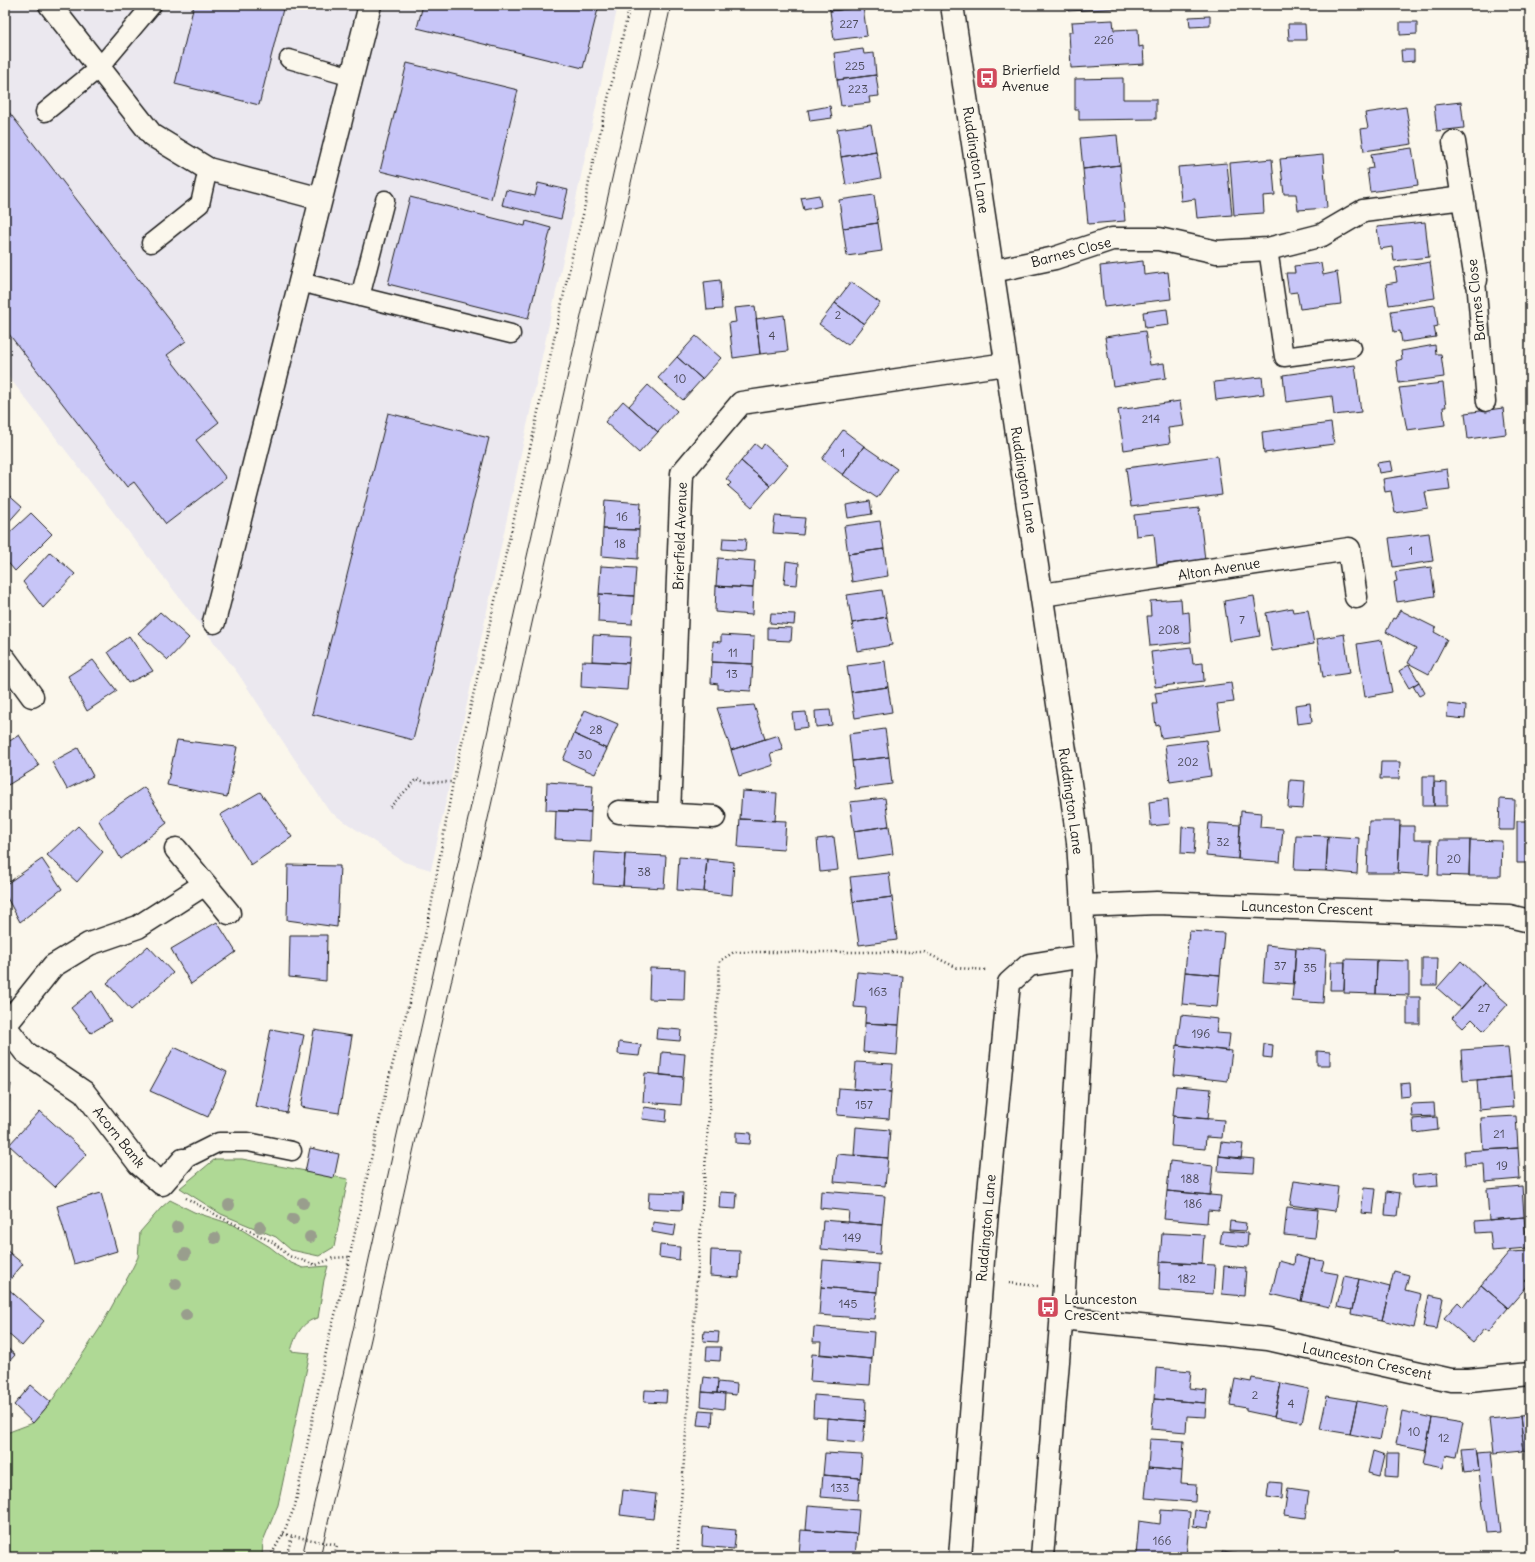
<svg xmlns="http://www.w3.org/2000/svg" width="1535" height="1562" viewBox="0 0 1535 1562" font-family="Delius,sans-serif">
  <rect width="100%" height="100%" fill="#fbf7ec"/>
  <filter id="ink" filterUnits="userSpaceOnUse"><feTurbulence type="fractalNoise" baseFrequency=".025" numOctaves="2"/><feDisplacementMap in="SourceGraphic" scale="8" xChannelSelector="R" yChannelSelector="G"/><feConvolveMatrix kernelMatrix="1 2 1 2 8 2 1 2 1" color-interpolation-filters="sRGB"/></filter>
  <g filter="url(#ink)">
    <path fill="#ebe8ef" d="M5,5h613l-187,865 -27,-8 -75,-51 -92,-139 -232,-300z"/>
    <path fill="#afd995" stroke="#667a58" d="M215,1159h27l106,20 -14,68 -15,9 -28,-6 -15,-13 -55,-23 -41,-26z
      M170,1200l24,12 40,13 36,22 19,15 14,6 25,-2 -4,14 -6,38c-16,3 -23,18 -27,33l19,2 -32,152 -15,36 -1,16h-257v-121l4,-4 24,-9 18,-21 49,-74 29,-53 9,-18 2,-25 21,-24z"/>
    <path fill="#c7c5f7" stroke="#1c1c1c" d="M194,5h90l-25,100 -84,-21z
      M423,5h176l-16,63 -166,-40z
      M829,5h34v2l-33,4z
      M1068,5h59v3l-59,3z
      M863,7l4,29 -33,4 -4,-29z
      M1210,16v10l-20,1 -1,-10z
      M1113,20l1,10 24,-1 1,18 4,-1 1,18 -73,4 -2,-36h4l-1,-10z
      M1400,22h17v12l-17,1z
      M1288,24h17l1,16h-17z
      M863,49l1,5 10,-1 2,22 -39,5 -3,-27z
      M1401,50h13v11l-12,1z
      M407,63l111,27 -27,109 -111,-28z
      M876,75l3,21 -10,1 1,6 -29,3 -4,-26z
      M1123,78v21h33v20l-77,1v-10h-4v-31z
      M1461,102l3,26 -27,3 -3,-26z
      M830,106l2,12 -22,3 -2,-11z
      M5,107l181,234 -19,14 52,67 -23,18 30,38 -60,46 -32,-42 -7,5 -122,-158z
      M1406,107l6,37 -48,7 -3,-22 7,-1 -3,-15z
      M871,124l5,27 -35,6 -4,-28z
      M1117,135l3,30 -37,4 -3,-31z
      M1412,148l6,37 -48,7 -3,-23 6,-1 -2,-14z
      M876,151l5,27 -35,7 -5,-28z
      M1323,155l4,53 -29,2 -2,-16h-12l-4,-35z
      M1272,159l3,36 -12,1 1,17 -30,2 -4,-52z
      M1227,163l5,52 -35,3 -2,-19 -14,2 -3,-34z
      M1120,165l5,56 -37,3 -5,-55z
      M538,183l30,7 -7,29 -59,-14 4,-15 29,6z
      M819,195l2,11 -17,4 -3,-12z
      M874,195l4,28 -35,5 -4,-28z
      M410,197l115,29 1,-5 25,7 -23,91 -140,-35z
      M1425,222l4,35 -35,4 -2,-14 -12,2 -3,-22z
      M878,223l4,28 -35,5 -4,-28z
      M1143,261l1,14 24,-3 3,27 -67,8 -4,-41z
      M1430,262l5,36 -46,7 -3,-21 11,-2 -2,-14z
      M1321,263l2,12 14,-3 4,32 -41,5 -3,-17 -8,1 -3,-20h9l-1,-7z
      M720,280l2,29 -15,1 -3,-28z
      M851,282l29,21 -16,21 -29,-21z
      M835,303l29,21 -16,21 -29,-21z
      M1435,305l3,21 -4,1 2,10 -34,5 -2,-11 -6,1 -3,-21z
      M755,306l5,48 -27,4 -4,-35 7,-1 -2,-14z
      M1167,309l2,16 -24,3 -2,-16z
      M784,315l4,36 -28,3 -4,-35z
      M1145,331l5,34 14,-2 2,15 -53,8 -8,-49z
      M696,336l25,22 -19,21 -25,-22z
      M1435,345l1,9h5l3,23 -45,6 -3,-22 6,-2 -1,-8z
      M677,357l25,22 -19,21 -25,-22z
      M1355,365l6,47 -27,3 -2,-19 -46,6 -3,-27z
      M1262,377l2,17 -48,6 -2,-18z
      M1443,383l3,24h-3l2,18 -38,5 -8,-42z
      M648,385l29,26 -19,21 -29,-26z
      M623,401l35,31 -19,21 -34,-31z
      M1180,401l4,25 -16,2 2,15 -46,7 -6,-40z
      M1503,408l3,26 -38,5 -3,-26z
      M388,413l101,25 -76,302 -101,-26z
      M1331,423l3,21 -70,9 -2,-21z
      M843,430l21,16 -21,29 -21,-16z
      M755,444l6,5 3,-5 24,21 -18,21 -29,-25z
      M864,446l33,23 -20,29 -34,-23z
      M1217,456l5,39 -91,12 -5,-39z
      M741,461l29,25 -18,21 -24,-21 3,-3 -5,-4z
      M1391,461l2,10 -14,2 -2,-10z
      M1447,469l3,20 -25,3 3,16 -33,5 -4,-22 -6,1 -2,-13z
      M5,492l17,15 -17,19z
      M605,500l36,3 -2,27 -36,-1z
      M870,501l2,13 -24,4 -2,-13z
      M1199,508l6,52 -48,5 -3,-31 -18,2 -2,-21z
      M31,513l21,21 -37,37 -10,-12v-22z
      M775,516l30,2 -2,17 -30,-2z
      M880,521l4,28 -36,5 -4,-28z
      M603,529l36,1 -1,29 -36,-3z
      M1429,533l4,28 -40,6 -4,-29z
      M723,538l23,1 -1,12 -23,-2z
      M884,549l4,27 -36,6 -4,-28z
      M50,552l25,22 -32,34 -20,-26z
      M718,558l37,3 -2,27 -37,-2z
      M786,561l13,2 -2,22 -13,-1z
      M601,566l35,2 -2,28 -35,-2z
      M1431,567l4,29 -38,6 -3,-20 3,-1 -2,-9z
      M716,586l37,2 -1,27 -37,-3z
      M882,590l5,27 -35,6 -5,-28z
      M599,594l35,2 -2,28 -34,-2z
      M1254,596l6,40 -30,5 -6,-40z
      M1181,599l1,14 7,-1 2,30 -41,4 -3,-30h4l-1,-15z
      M1292,608l1,4 15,-2 6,34 -42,7 -6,-38z
      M1400,610l36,18 -2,4 13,7 -18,35 -21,-11 8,-15 -30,-16 7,-14 2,1z
      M160,612l29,26 -21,22 -30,-27z
      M771,613l24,1 -1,11 -24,-2z
      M887,617l5,28 -35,6 -5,-28z
      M768,627l24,1 -1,13 -23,-1z
      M1344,634l6,39 -27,4 -6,-38z
      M593,635l38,2 -2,26 -37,-2z
      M721,635l33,2 -1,27 -41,-2 1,-21 8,1z
      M129,636l24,35 -25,12 -20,-31z
      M1382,640l10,52 -27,5 -8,-53z
      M1191,647l2,17 10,-1 1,18 -49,6 -4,-35z
      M93,660l24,31 -30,20 -19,-35z
      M582,661l47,2 -2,27 -46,-3z
      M885,661l3,26 -37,5 -4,-26z
      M712,662l41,2 -2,27 -33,-2v-5l-7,-1z
      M1409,665l10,17 -10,6 -10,-17z
      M1419,682l6,11 -6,3 -6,-10z
      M1231,683l3,19 -17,2 4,26 -60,8 -2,-13 -3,1 -3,-22h4l-2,-11z
      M888,687l4,25 -37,6 -4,-26z
      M1310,703l2,19 -15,2 -2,-19z
      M1448,704l18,2 -1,13 -18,-2z
      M754,705l11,34 -34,11 -14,-42z
      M585,710l33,14 -11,25 -33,-15z
      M830,710l2,15 -16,2 -1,-16z
      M806,712l2,15 -14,2 -2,-16z
      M885,729l4,28 -37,4 -3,-27z
      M574,734l33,15 -12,25 -32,-14z
      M19,735l20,31 -31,19 -3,-5v-36z
      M778,735l5,15 -13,3 3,12 -34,11 -8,-26z
      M177,740l60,7 -10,50 -60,-12z
      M1206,740l5,36 -41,6 -5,-37z
      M78,748l15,28 -26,13 -15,-27z
      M889,757l3,27 -37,5 -3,-28z
      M1381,762h19l-1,17h-19z
      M1423,776h11v30h-11z
      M1290,780l15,1 -2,28 -15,-1z
      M547,782l46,3 -2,27 -45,-2z
      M1434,782l13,1v23h-13z
      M144,787l23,36 -46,36 -23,-40z
      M742,791l35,2 -2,28 -35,-2z
      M260,792l32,45 -41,28 -31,-50z
      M885,798l4,28 -35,5 -4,-29z
      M1168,799l2,25 -19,2 -2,-24z
      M1500,799l15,1 -1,30h-15z
      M556,811l35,1 -1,29 -35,-2z
      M1241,811l20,2 -1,14 23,2 -3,33 -42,-3z
      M740,819l46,2 -2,29 -46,-3z
      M1369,821h31l-2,52h-31z
      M1517,821h13v42h-13z
      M1209,823l31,2 -2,34 -32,-3z
      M78,826l25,26 -26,30 -30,-27z
      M889,826l4,28 -35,5 -4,-28z
      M1400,826h14v14h17l-2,35 -31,-2z
      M1182,827l14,1 -2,26 -13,-1z
      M1296,835l32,1 -2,35 -32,-1z
      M1328,836l31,2 -2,36 -31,-3z
      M834,837l4,33 -18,2 -3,-33z
      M1439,840h31l-1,36 -31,-1z
      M1470,840l32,1 -1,35h-32z
      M595,852l30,2 -2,32 -30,-2z
      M625,854l41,2 -2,32 -41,-2z
      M679,857l28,2 -3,33 -27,-2z
      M42,859l20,30 -42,33 -15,-28v-9z
      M707,859l27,3 -2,33 -28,-3z
      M288,865l52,1 -3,61 -50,-7z
      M889,873l3,24 -39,5 -3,-25z
      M892,897l5,43 -38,5 -6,-43z
      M217,922l19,30 -45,32 -20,-35z
      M1189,931l35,2 -4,42 -35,-3z
      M290,935h37l-1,46 -37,-4z
      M1266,945l30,3 -2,36 -31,-2z
      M148,946l25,27 -42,37 -24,-27z
      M1296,948l30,2 -3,53 -31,-2z
      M1422,958h16l-1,27h-15z
      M1345,959l32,1 -1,34 -32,-1z
      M1377,960l32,1v34l-33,-1z
      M1461,961l23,22 -23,26 -24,-21z
      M1331,962h14l-1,28h-14z
      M650,968l35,1 -1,31 -35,-1z
      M857,972l46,4 -4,49 -34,-2 1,-15 -12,-1z
      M1185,972l35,3 -3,32 -35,-3z
      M1484,983l24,21 -24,27 -12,-12 -9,9 -11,-10z
      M92,991l19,30 -20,12 -20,-25z
      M1407,997h13v27h-13z
      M1181,1015l37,4 -2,14 14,1 -2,17 -51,-6z
      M865,1023l34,2 -2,30 -34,-3z
      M657,1028l24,2 -1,11 -24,-2z
      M271,1029l33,6 -17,78 -32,-7z
      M314,1030l38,6 -13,77 -38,-6z
      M619,1042l22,3 -2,11 -21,-2z
      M1264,1044l9,1 -1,13 -9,-1z
      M1177,1045l55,6 -4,30 -54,-6z
      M174,1047l53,25 -19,45 -58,-26z
      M1508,1047l3,30 -48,4 -2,-31z
      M1317,1051l13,1v13h-13z
      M662,1052l23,2 -2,23 -23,-2z
      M856,1062l37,2 -2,28 -37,-3z
      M645,1073l38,4 -2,28 -38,-3z
      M1511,1077l2,30 -34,3 -2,-30z
      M5,1083l6,1 -6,46z
      M1410,1083l1,13 -10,1 -1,-13z
      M1176,1086l35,3 -3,30 -35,-3z
      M839,1088l52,4 -2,27 -52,-4z
      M1434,1103l1,13 -23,1 -1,-13z
      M644,1107l23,3 -1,12 -24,-3z
      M40,1111l47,43 -32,33 -46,-42z
      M1173,1116l51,4 -2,18 -16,-1 -1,12 -34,-3z
      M1516,1116l2,32 -35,2 -2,-32z
      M1437,1117l1,13 -24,3 -1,-14z
      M856,1127l34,3 -2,28 -34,-3z
      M736,1132l15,1 -1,11 -14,-1z
      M1221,1142l22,2 -2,15 -22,-3z
      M310,1148l29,6 -5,24 -29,-6z
      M1518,1148l2,31 -35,3 -1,-18 -19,1 -1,-14z
      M837,1154l51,4 -3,28 -51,-4z
      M1219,1156l36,3 -1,14 -36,-2z
      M1170,1161l43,5 -3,29 -43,-4z
      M1437,1173l1,13 -25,2 -1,-13z
      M1294,1181l44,6 -3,24 -45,-6z
      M1522,1186l2,31 -35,3 -2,-31z
      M1364,1188l12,1 -3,25 -12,-1z
      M821,1191l64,5 -3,29 -34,-3 1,-11 -29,-3z
      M1167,1191l54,5 -2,15 -11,-1 -1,13 -43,-4z
      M1387,1191l13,2 -3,23 -12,-1z
      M649,1192l34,1 -1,17 -34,-2z
      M720,1192l17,1 -1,16 -17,-1z
      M101,1193l16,58 -43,13 -17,-58z
      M1287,1207l31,3 -3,28 -31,-3z
      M1524,1217l3,31 -35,3 -2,-19 -14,1 -1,-12z
      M823,1220l59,5 -2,29 -59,-5z
      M1230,1221l16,2 -1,8 -16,-1z
      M653,1222l23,3 -2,11 -22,-4z
      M1222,1231l26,2 -1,14 -27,-3z
      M1162,1233l42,2 -2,29 -42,-2z
      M660,1245l20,2 -1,13 -20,-3z
      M5,1249l18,15 -16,19 -2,-2z
      M711,1250l29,1 -1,27 -29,-2z
      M1530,1251v25l-5,5 4,3 -21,24 -27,-23 28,-33z
      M1295,1255l15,4 -9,42 -30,-7 8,-33 15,4z
      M1310,1259l14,2 -3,10 17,3 -8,33 -29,-6z
      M823,1260l56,4 -2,28 -56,-5z
      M1160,1262l55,3 -2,29 -54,-4z
      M1224,1266l22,2 -2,28 -22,-2z
      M1394,1271l15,4 -4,15 16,4 -7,34 -32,-8z
      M1344,1276l15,3 -7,31 -15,-3z
      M1359,1279l31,8 -8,33 -31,-6z
      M1481,1285l27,23 -20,24 -4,-3 -11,13 -29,-24 14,-16 5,5z
      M5,1286l39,35 -22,25 -17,-15z
      M821,1287l56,5 -3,27 -55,-4z
      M1429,1295l14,3 -6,31 -14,-2z
      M814,1327l60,5 -2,27 -52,-5 1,-12h-8z
      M704,1331l15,1 -1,10 -15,-1z
      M5,1346l10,9 -10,11z
      M707,1347h14l-1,14 -14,-1z
      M812,1354l60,5 -2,26 -60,-4z
      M1156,1368l35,3 -2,17 18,2 -1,13 -52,-4z
      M704,1377l14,2 -1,14 -15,-1z
      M1252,1378l29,5 -7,34 -28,-6v-3l-16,-3 5,-26 16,3z
      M718,1382l19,2 -1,11 -19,-2z
      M1281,1383l28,6 -7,33 -28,-5z
      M31,1385l20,17 -18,21 -19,-18z
      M645,1390l22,1 -1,12 -22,-1z
      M702,1392l23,2 -1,15 -23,-3z
      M814,1395l52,4 -1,22 -52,-4z
      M1327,1396l30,5 -7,33 -30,-5z
      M1154,1399l52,4 -1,14 -18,-1 -1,16 -35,-3z
      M1357,1401l30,6 -7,33 -30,-6z
      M699,1410l14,1 -1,15 -15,-1z
      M1402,1411l30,7 -6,32 -30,-6z
      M1530,1415v36h-6l-4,-35z
      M1520,1416l4,35 -31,3 -4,-35z
      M827,1418l38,3 -2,22 -37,-3z
      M1432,1418l31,5 -7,34 -10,-2 -3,13 -20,-4z
      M1150,1439l34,2 -2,30 -34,-3z
      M1476,1448l3,23 -15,2 -3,-24z
      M1373,1451l12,4 -5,21 -12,-3z
      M1491,1452l9,80 -14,1 -9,-80z
      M825,1453l37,2 -2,23 -37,-3z
      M1387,1453h12l-1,24 -12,-1z
      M1148,1468l34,3 -1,12 15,1 -1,18 -50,-4z
      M823,1475l37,3 -2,22 -37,-3z
      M1269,1482l14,1 -1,16 -15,-2z
      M1288,1488l21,3 -4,27 -21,-3z
      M623,1490l33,4 -3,25 -33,-4z
      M808,1506l51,4 -2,24 -51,-4z
      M1161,1510l29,2 -4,45 -50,-1 3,-35 21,3z
      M1195,1510l15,2 -2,16 -15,-2z
      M703,1527l33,3 -2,19 -32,-3z
      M801,1530l56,4 -2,23 -56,-3z
      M1222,1552l15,2v3h-15z"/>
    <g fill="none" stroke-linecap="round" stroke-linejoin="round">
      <g stroke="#1c1c1c" stroke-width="21">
        <path id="lane" d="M289,59l63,18
          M45,112l54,-44 53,-63
          M151,243l49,-39 8,-35
          M1268,249l16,108 68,-9
          M1476,280l10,122
          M300,282l211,52
          M360,297l25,-97
          M183,1160l36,-18h29l44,9"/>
      </g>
      <g stroke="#1c1c1c" stroke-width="25">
        <path id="street" d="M50,5l102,130 56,34 113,30
          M1454,142l22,138
          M993,271l62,-13 57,-19h47l58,13 51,-3 54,-14 41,-24 100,-13
          M1042,595l307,-46 7,48
          M214,622l156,-617
          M5,659l27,37
          M619,812l95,5
          M669,815l13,-342 59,-70 265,-39
          M176,849l53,64
          M1083,906l74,-3 352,13 21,5
          M5,1026l20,26 59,40 55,72 23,20 21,-24
          M5,1026l48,-60 36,-22 49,-17 67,-43
          M1061,1318l207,21 183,41h18l61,-6
          M960,1557l25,-323 24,-251 20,-18 56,-9"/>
      </g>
      <g stroke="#1c1c1c" stroke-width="25">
        <path id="secondary" d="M952,5l119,785 7,52 7,114 -21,332 -22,269"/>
      </g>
      <path stroke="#1c1c1c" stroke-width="2.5" stroke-dasharray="1 3" stroke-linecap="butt" d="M390,807l27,-28 8,3h28
        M186,1198l32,18 55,26 16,14 27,9 17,-7 16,-1
        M1009,1283l29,3
        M283,1534l54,11 -3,12
        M270,1557l13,-23 12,-28 34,-169 16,-59 43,-197 27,-100 16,-74 22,-125 73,-315 47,-215 10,-37 8,-44 39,-166
        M286,1557l6,-21
        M677,1557l43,-596 14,-9h190l34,16 28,2"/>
      <use href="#lane" stroke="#fbf7ec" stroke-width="18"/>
      <use href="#street" stroke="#fbf7ec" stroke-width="22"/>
      <use href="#secondary" stroke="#fbf7ec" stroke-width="22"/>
      <path stroke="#1c1c1c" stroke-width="1" d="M302,1557l349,-1552
        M320,1557l51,-218 300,-1334"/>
    </g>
    <g fill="#999e8d">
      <circle cx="303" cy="1203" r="6"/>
      <circle cx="229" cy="1205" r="6"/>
      <circle cx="293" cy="1219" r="6"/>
      <circle cx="177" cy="1227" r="6"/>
      <circle cx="260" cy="1227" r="6"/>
      <circle cx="310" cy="1237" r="6"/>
      <circle cx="215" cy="1238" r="6"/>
      <circle cx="185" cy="1254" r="6"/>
      <circle cx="176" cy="1284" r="6"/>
      <circle cx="186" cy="1315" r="6"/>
    </g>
  </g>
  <defs>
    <g id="bus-square" transform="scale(1.15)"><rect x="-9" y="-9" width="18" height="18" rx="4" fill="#d1495b" stroke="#fbf7ec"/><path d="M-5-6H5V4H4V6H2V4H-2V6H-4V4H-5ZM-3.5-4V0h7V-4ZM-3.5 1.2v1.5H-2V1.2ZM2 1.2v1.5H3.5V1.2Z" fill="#fff"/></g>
  </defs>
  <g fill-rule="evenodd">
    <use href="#bus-square" x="987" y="78"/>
    <use href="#bus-square" x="1048" y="1307"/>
  </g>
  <g text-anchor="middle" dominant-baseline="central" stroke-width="3.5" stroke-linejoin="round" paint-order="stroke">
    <g font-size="12" fill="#474653">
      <text x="849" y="23">227</text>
      <text x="1104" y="39">226</text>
      <text x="855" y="65">225</text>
      <text x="858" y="88">223</text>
      <text x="838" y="314">2</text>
      <text x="772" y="335">4</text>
      <text x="680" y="378">10</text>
      <text x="1151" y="418">214</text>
      <text x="843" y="452">1</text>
      <text x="622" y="516">16</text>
      <text x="620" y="543">18</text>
      <text x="1411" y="550">1</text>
      <text x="1242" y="619">7</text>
      <text x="1169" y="629">208</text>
      <text x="733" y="652">11</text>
      <text x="732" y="673">13</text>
      <text x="596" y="729">28</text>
      <text x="585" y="754">30</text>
      <text x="1188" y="761">202</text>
      <text x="1223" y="841">32</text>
      <text x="1454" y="858">20</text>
      <text x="644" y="871">38</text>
      <text x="1280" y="965">37</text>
      <text x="1310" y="967">35</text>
      <text x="878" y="991">163</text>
      <text x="1484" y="1007">27</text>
      <text x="1201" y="1033">196</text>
      <text x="864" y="1104">157</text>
      <text x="1499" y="1133">21</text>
      <text x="1502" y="1165">19</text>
      <text x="1190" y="1178">188</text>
      <text x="1193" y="1203">186</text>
      <text x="852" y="1237">149</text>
      <text x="1187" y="1278">182</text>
      <text x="848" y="1303">145</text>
      <text x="1255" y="1394">2</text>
      <text x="1291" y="1403">4</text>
      <text x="1414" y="1431">10</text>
      <text x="1444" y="1437">12</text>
      <text x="840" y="1487">133</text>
      <text x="1162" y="1540">166</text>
    </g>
    <g font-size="14" fill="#1c1c1c" stroke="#fbf7ec" text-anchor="start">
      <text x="1002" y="70">Brierfield<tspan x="1002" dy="16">Avenue</tspan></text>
      <text x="1064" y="1299">Launceston<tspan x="1064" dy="16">Crescent</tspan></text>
    </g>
    <g font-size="14" fill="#1c1c1c" stroke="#fbf7ec">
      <text transform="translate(976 160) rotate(81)">Ruddington Lane</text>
      <text transform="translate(1071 252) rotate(-15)">Barnes Close</text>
      <text transform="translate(1476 300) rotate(-96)">Barnes Close</text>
      <text transform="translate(1024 480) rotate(81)">Ruddington Lane</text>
      <text transform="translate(680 536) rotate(-88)">Brierfield Avenue</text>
      <text transform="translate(1219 569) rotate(-9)">Alton Avenue</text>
      <text transform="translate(1071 801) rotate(82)">Ruddington Lane</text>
      <text transform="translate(1307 908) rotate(2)">Launceston Crescent</text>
      <text transform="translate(119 1137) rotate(51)">Acorn Bank</text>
      <text transform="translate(986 1228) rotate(-85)">Ruddington Lane</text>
      <text transform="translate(1367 1361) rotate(12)">Launceston Crescent</text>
    </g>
  </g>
  <rect width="1535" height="1562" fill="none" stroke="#fbf7ec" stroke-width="20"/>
  <rect x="10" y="10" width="1515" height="1542" fill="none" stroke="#1c1c1c" stroke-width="1.5" filter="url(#ink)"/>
</svg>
